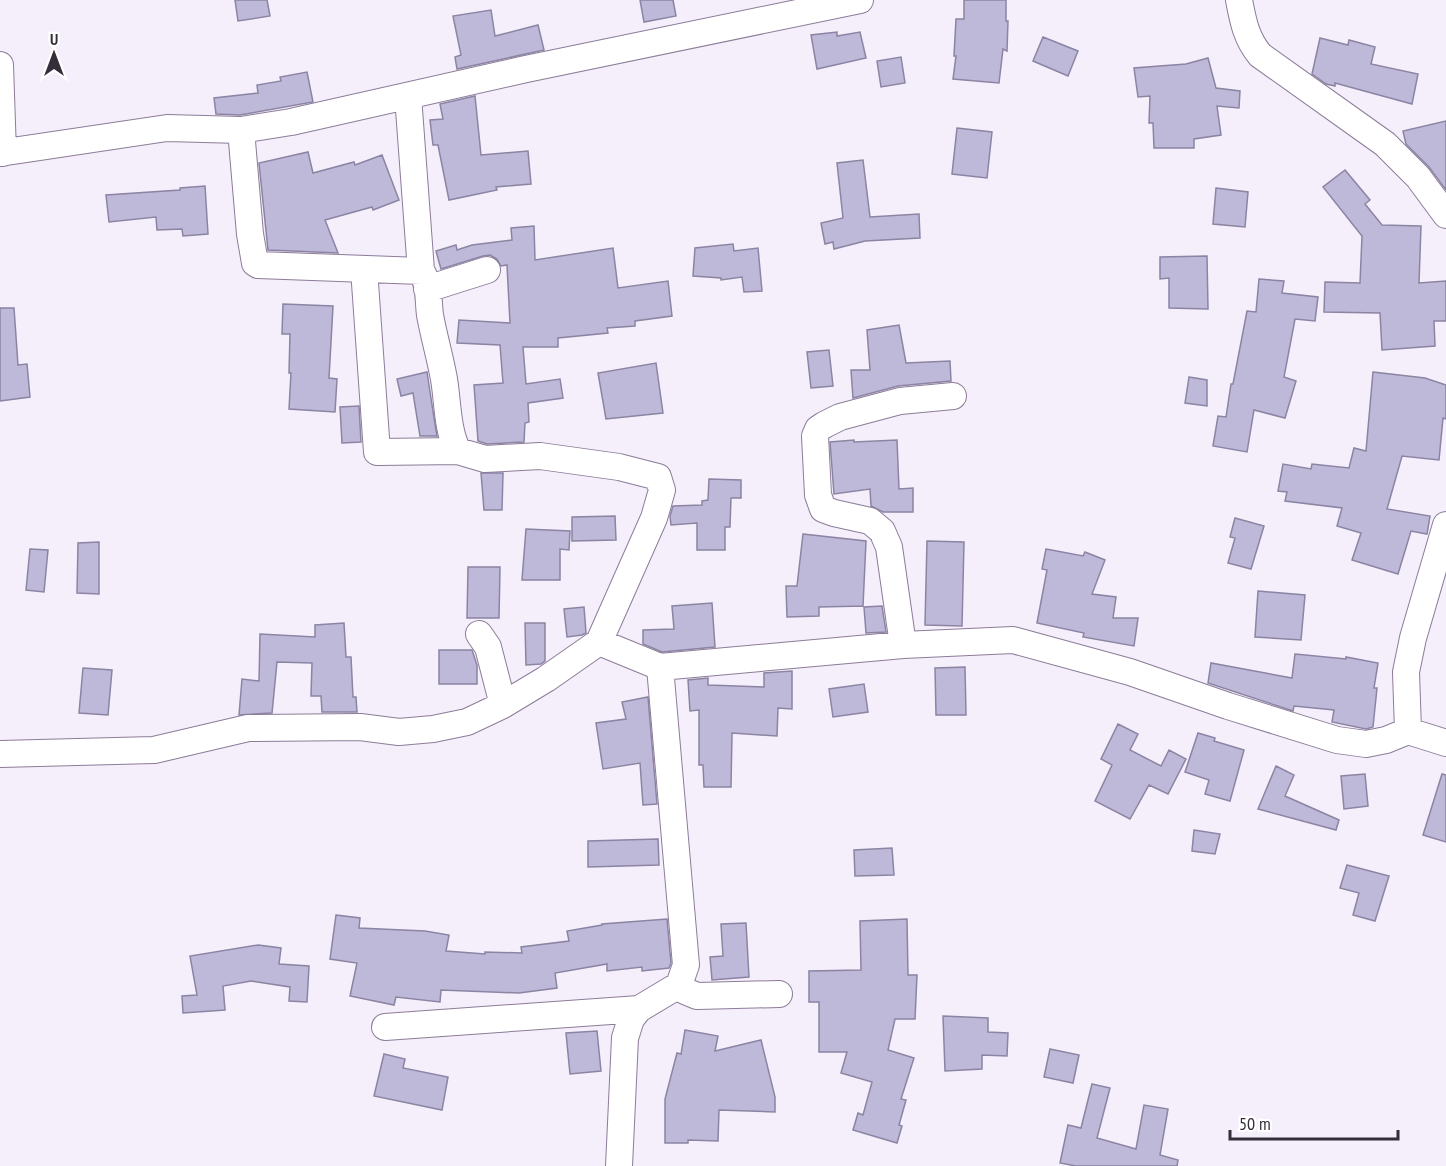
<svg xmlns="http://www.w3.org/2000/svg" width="1446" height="1166" viewBox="0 0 1446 1166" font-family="'PT Sans Narrow',sans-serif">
  <rect width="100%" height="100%" fill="#f5eefb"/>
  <path fill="#bfb9d9" stroke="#8b84a3" stroke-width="1.5" d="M235,0h32l3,16 -32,5z
    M640,0h33l3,16 -32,6z
    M964,0h42v21h2l-1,30 -4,-2 -4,34 -46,-4 3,-23h-2l2,-37h8z
    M491,10l4,26 43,-11 6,25 -87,19 -2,-12 6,-2 -8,-39z
    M837,32v4l23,-4 6,26 -49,11 -6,-34z
    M1043,37l35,14 -10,25 -35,-15z
    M1320,38l28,7 1,-5 26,7 -4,17 47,10 -6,30 -77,-21v3l-9,-2 -14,-10z
    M901,57l4,26 -24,4 -4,-26z
    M1208,58l8,30 24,3 -1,17 -22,-2 4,29 -27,4v9h-40l-1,-25h-4l1,-27 -12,1 -4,-29 52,-4z
    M307,72l6,30 -73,13 -24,-1 -2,-16 44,-5 -1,-8 24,-4 -1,-4z
    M475,96l6,59 47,-4 3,33 -35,3 1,3 -48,10 -11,-55h-5l-3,-25 13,-1 -3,-15z
    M1446,121v69l-17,-23 -23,-23 -3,-13z
    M957,128l35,4 -5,46 -35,-4z
    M308,152l5,21 41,-11 1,3 27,-10 17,45 -26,10 -1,-3 -47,13 13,33 -70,-3 -9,-87z
    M863,160l7,57 49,-3 1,24 -55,3 -31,8 -1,-7 -8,2 -4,-21 22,-5 -6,-55z
    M1345,170l25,30 -5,4 17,21 39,1 -2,57 27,-2v40h-12l1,25 -53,4 -2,-37 -56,-1 1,-30 35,1 2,-47 -39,-49z
    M205,186l3,48 -25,2 -1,-7 -25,1 -1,-13 -47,5 -3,-27 74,-5v-2z
    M1216,188l32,4 -3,35 -32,-3z
    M534,226l1,34 78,-12 5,40 50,-7 4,35 -37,5v5l-28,2 1,5 -50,5v9h-35l3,37 34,-5 3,19 -35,5 1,19 -4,1 -1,19 -37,2 -9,-3 -4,-56 29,-2 -3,-38 -43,-2 2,-23 51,3 -3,-58 -6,1 -4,-7 -7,-4 -7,1 -42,13 -5,-18 20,-6 1,5 15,-5 40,-5 -1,-12z
    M733,244l1,7 24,-3 4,43 -18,1 -2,-15 -21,3v-2l-28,-2 2,-28z
    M1207,256l1,53 -39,-1v-30l-9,1v-22z
    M1259,279l25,2 -2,12 36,4 -3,24 -20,-2 -11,58 12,4 -11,37 -31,-8 -7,42 -34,-6 5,-30 8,1 5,-33h2l14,-73 9,1z
    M283,304l50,2 -4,72 8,1 -2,33 -46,-3 2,-36h-2l1,-39h-8z
    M0,308h14l4,57 9,-1 3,33 -30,4z
    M899,325l7,38 44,-2 1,20 -53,5 -45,12 -2,-28h19l-3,-40z
    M829,350l4,36 -22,2 -4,-36z
    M656,363l7,50 -57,6 -8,-46z
    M427,372l7,46 3,18h-17l-7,-43 -12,3 -4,-17z
    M1373,372l52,6 21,7v34l-3,-1 -4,42 -37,-4 -15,53 43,7 -3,18 -16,-3 -13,43 -46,-14 9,-27 -24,-7 5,-18 -57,-7 2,-9 -9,-1 5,-27 28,5 1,-5 37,4 5,-20 12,3z
    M1189,377l18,3v26l-22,-3z
    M359,406l2,36 -19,1 -2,-36z
    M854,440v2l43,-2 2,49 14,-1v24h-30l-12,-6 -1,-17 -36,5 -4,-52z
    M481,473h22l-1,37h-18z
    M709,479l32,1v18h-10l-1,29h-5v23h-28v-27l-26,2 -1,-9 3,-10 29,-1v-4l6,-1z
    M615,516l1,24 -44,1v-24z
    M1235,518l29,8 -13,43 -23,-6 7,-25 -5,-1z
    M526,529l44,2 -1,19 -9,-1v31h-38z
    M803,534l63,7 -3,65 -44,1v9l-32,1 -1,-31h11z
    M927,541l37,1 -2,84 -37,-1z
    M99,542v52l-22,-1 1,-50z
    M30,549l18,1 -4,42 -18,-2z
    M1046,549l37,7 2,-4 20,8 -13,34 24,3 -3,21h25l-4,28 -51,-9 1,-4 -47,-10 10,-53 -5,-1z
    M468,567h32l-1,51h-32z
    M1258,591l47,4 -4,45 -46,-3z
    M712,603l3,44 -53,5 -19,-8v-14l31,-1 -2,-23z
    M882,606l4,26 -20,1 -2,-26z
    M584,607l2,26 -4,2 -15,2 -3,-28z
    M344,623l2,34h5l2,40h3l1,15h-35l-1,-16h-10l1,-33 -35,-1 -5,51 -33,2 3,-36 17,2 1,-47 55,3v-12z
    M525,623h20v38l-4,3 -15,1z
    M439,650h33l5,15v19h-38z
    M1295,654l51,5v-2l32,6 -4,25h3l-4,39 -7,2 -34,-7 2,-12 -40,-4 -1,5 -85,-28 3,-20 81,15z
    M965,667l1,48h-30l-1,-47z
    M83,668l29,2 -4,45 -29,-2z
    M792,671v38l-14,-1 -1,28 -45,-3 -1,54h-27l-1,-22h-4v-55l-9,1 -2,-31 20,-2v7l56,2v-14z
    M864,684l4,28 -35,5 -4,-28z
    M648,697l9,107 -14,1 -3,-42 -37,6 -7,-46 30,-4 -4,-17z
    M1118,724l20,10 -8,16 31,16 8,-16 17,9 -18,35 -19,-9 -19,34 -35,-18 17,-36 -11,-6z
    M1198,733l17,5 -1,3 30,9 -14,51 -25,-7 4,-14 -24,-8z
    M1276,766l18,9 -9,21 54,24 -3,10 -78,-21z
    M1365,774l3,32 -24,3 -3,-33z
    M1442,774l4,1v67l-23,-7z
    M1194,830l26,4 -5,20 -23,-3z
    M658,839l1,26 -71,2v-26z
    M892,848l2,27 -39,1 -1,-26z
    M1347,865l42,11 -14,45 -22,-6 6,-22 -19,-5z
    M336,915l24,3 -1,10 66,3 24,4 -3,16 39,3v-2l37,1 -1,-6 48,-6 -2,-10 35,-6v-1l65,-5 4,44 -2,5 -27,3v-4l-35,4v-7l-52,9 2,15 -38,5 -78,-3 -1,12 -44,-5 -2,8 -44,-9 7,-33 -27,-4z
    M907,919l1,56h9l-2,44h-20l-7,31 26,8 -13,41 5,1 -7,25 3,1 -5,17 -44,-13 5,-17 5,2 9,-33 -31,-9 6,-21h-28v-50h-10v-31l52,-1 -1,-49z
    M746,923l3,54 -37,3 -2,-23 13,-1 -2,-32z
    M258,945l23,3 -2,16 30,2 -2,36 -18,-1 1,-14 -39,-6 -28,5 2,24 -42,3 -1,-17 15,-1 -7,-39z
    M943,1016l45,2v14l20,1 -1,23 -25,-1v14l-37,2z
    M685,1030l33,6 -3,15 46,-11 14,57v15l-56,-2 -1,31 -30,-1v3h-23v-44l12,-46 4,1z
    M597,1031l4,40 -31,3 -4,-41z
    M1050,1049l29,6 -6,28 -29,-6z
    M384,1054l21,5 -2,9 45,9 -6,33 -68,-14z
    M1092,1084l18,4 -13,50 39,11 8,-44 24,4 -8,46 18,5 -1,6h-101l-16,-3 8,-38 13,3z"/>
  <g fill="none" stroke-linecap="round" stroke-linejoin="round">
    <g stroke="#8c7c98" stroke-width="28">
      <path id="minor" d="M1239,0c4,21 7,38 21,55l125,89 33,33 28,38
        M0,65l3,88
        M408,96l13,175
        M241,130l9,104 5,29 3,2 163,6c9,12 7,29 9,44 4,22 10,42 14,64 4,24 3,51 14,72
        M0,153l167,-25 74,2 50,-8 235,-53 334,-69
        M364,269l13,183 81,-1 27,8 55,-3 79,11 39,10 4,13 -8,28 -55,124
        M427,289l60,-19
        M1446,525l-33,113 -7,34 2,59 38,12
        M479,634l9,13 15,58
        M903,645l-14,-98 -7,-16 -12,-10 -36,-8 -11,-4 -5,-14 -3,-59 3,-7 6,-4 16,-8 60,-16 53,-5
        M0,754l154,-4 94,-22 112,-1 39,5 34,-3 34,-7 36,-17 43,-26 53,-37 61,25 243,-22 110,-5 117,32 98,34 109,34 29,4 20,-4 22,-9
        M679,985l6,6 12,5 82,-2
        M385,1027l254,-18
        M619,1166l6,-128 6,-19 8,-10 40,-24 7,-20 -26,-298"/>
    </g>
    <use href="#minor" stroke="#fff" stroke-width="26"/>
  </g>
  <g transform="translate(54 54)" stroke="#ffffff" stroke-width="4.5" paint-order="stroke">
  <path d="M0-4.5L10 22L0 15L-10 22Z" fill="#352e3a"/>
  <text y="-9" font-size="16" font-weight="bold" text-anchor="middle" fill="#352e3a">U</text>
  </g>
  <path d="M1230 1130v9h168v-9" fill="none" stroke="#352e3a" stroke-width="3"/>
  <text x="1239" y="1130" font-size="18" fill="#352e3a" stroke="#ffffff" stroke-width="4.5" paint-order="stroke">50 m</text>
</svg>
